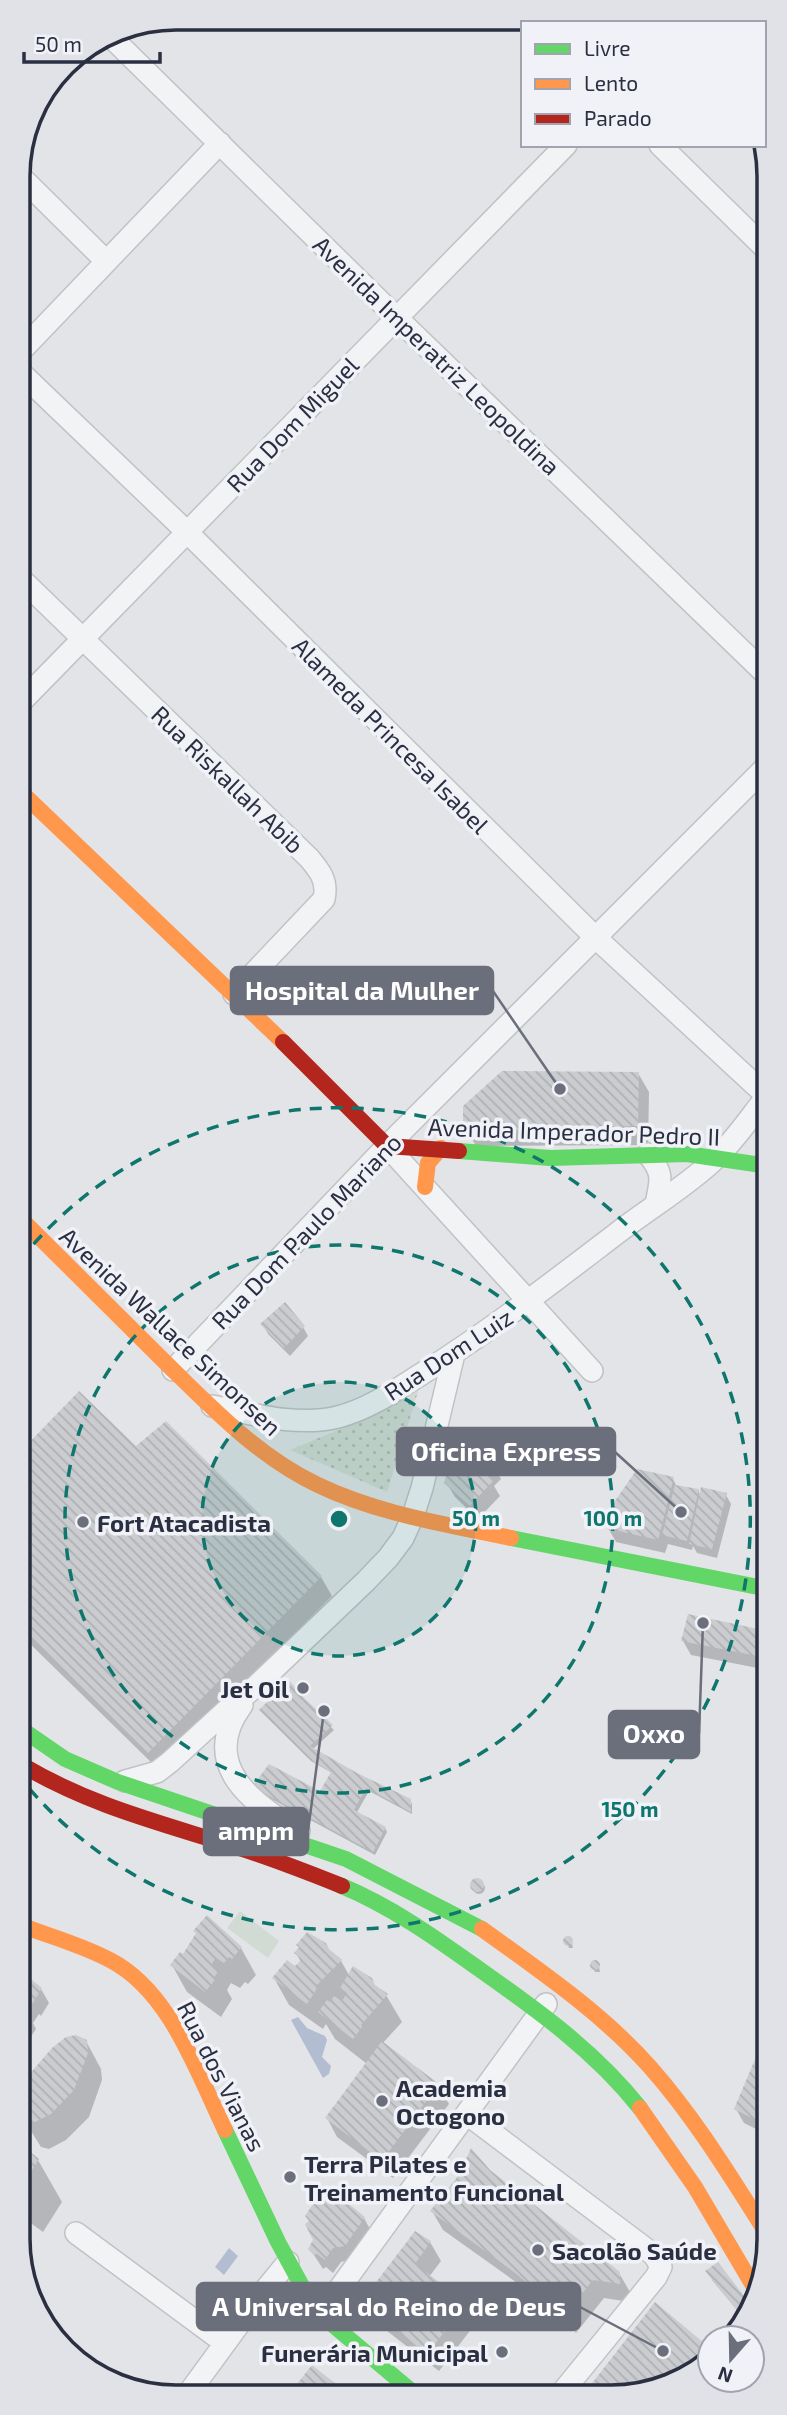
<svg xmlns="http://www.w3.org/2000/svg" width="787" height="2415" viewBox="0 0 787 2415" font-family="'Exo 2',sans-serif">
  <defs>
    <pattern id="park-dots" width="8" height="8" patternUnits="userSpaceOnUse" patternTransform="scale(1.75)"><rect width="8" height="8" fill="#d2dbd3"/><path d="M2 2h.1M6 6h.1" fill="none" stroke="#b4bcb6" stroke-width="1.8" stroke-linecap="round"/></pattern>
    <pattern id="building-back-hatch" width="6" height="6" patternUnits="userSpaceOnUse" patternTransform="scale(1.75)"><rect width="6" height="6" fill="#cbccd0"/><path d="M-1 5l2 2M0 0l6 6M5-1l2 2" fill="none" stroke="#aeb0b4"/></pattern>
  </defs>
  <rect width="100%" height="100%" fill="#e3e4e8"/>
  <path fill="url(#park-dots)" d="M421,1382l-34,110 -97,-42 67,-28z"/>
  <path fill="#d2dbd3" d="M240,1911l39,30 -11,17 -41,-30z"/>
  <path fill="#b2bdd2" d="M298,2017l9,11 18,8 2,4 -5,17 9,9 -2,8 -6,4 -32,-58z
    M229,2248l9,8 -14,19 -9,-8z"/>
  <path fill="#0003" d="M638,1073l11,19 -1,53 -172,1 -11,-19z
    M263,1325l40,2 5,9 -18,20 -22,-22z
    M19,1455l302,122 11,19 -173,174 -139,-136z
    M493,1465l8,14 -7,7 6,10 -22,23 -23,-22 -9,-15z
    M673,1479l4,8 21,3 3,6 25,-1 5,9 -14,54 -20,-5 -4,-7 -1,4 -24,-6 -3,9 -49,-11 -8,-14z
    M689,1616l79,16v38l-77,-15 -8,-14z
    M302,1699l32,31 -21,19 43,25 54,26 2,4v10l-43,-23 -13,23 29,14 2,4 -12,23 -111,-60 -7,-11 64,10 11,-21 -21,-12 -50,-51z
    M473 1888a6 6 0 1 1 12 0a6 6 0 1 1-12 0Z
    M195,1931l46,17 15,27 -8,9 -3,-2 -5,6 -9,-5 -4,7 5,9 -11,18 -34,-25 -15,-27 11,-8 14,-22z
    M566,1939h5l2,9h-4z
    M298,1945l31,6 12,10 8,14 26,12 11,8 16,27 -20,22 56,41 11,19 -56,74 -56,-41 -10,-19 40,-54 -32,-25 -9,-15 -3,5 -34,-24 -15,-27 21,-10 6,-6 -5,-9 4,-4z
    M595,1962l4,5 1,5h-5l-2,-4 -1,-4z
    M20,1979l21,10 8,14 -8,13 -2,-2 -6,9 3,6 -16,24z
    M86,2041l15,28 1,11 -13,37 -23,23 -17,9 -8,-2 -20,-32z
    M769,2045v81l-3,8 -22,-11 -8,-14z
    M20,2150l18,10 24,42 -19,30 -18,-13 -5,-8v-17l5,4 2,-3 -7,-5z
    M488,2171l131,102 11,19v10l-26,-4 -28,35 -49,-43 -84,-60 -11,-19z
    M364,2218l8,15 -19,26 -12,3 -8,11 -7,-6 -3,2 -13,-20z
    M415,2233l15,9 11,19 -12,16 36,27 11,19 -37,48 -65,-50 -10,-19z
    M717,2264l30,39 -5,13 -30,-36z
    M313,2367l21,18 5,9h-48z"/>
  <path fill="url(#building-back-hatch)" d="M502,1071l137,1 -1,54 -167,5 1,-4h-9v-21z
    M285,1302l20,24 -21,22 -24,-24z
    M79,1391l57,55 30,-25 156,155 -174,177 -128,-125 -1,-175z
    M465,1432l30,32 -9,9 7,8 -23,25 -26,-23 12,-47z
    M637,1469l37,8 -16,63 -52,-12 -2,-11z
    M675,1485l24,4 -12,52 -25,-6z
    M701,1487l26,6 -15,56 -23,-5z
    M688,1614l80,17v27l-87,-17z
    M289,1680l15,18 29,27 -23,21 47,27 54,26v13l-45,-24 -12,22 32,17 -13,25 -113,-61 -6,-7 15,-20 51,27 11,-19 -24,-15 -48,-47z
    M470 1885a7 7 0 1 1 14 0a7 7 0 1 1-14 0Z
    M207,1915l35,32 -10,12 -3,-2 -5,6 -8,-5 -5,7 7,7 -4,5 1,3 -10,12 -35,-27 10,-13 3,2 13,-21 -3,-2z
    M307,1932l19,11 3,6 13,11 -25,25 -1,5 -9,14 -35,-26 15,-18 8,6 7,-7 -8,-6 5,-6 -3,-2z
    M563 1941a5 5 0 1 1 10 0a5 5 0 1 1-10 0Z
    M590 1965a5 5 0 1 1 10 0a5 5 0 1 1-10 0Z
    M353,1966l19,12 3,7 13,9 -27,31 1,2 -9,12 -35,-27 9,-12 3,2 4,-6 8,5 5,-8 -7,-5z
    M20,1977l9,6 2,-4 11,9 -9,15 -3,-2 -6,10 5,3 -9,14z
    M76,2035l11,5 1,13 -14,37 -23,24 -18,9 -9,-3 -4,-4v-23l7,-16 25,-29 14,-11z
    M764,2038l5,5v51l-11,27 -24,-12z
    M382,2041l57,43 -57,77 -57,-43z
    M22,2145l17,14 -19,30v-42z
    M471,2148l19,22 130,102v12l-27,-4 -28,35 -51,-43 -84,-61 29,-36z
    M769,2158v19l-5,-11z
    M329,2188l36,29 -20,29 -12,2 -8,12 -8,-6 -3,1 -6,-6 5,-9 -8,-16 4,-3 -4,-5 14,-21 3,1z
    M415,2231l16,10 -16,23 52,39 -40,51 -66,-52z
    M718,2262l30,39 -11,9 -32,-39z
    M655,2302l55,46v7l-68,40h-59z
    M312,2365l24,19 -9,10h-38z
    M366,2385l14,9h-21z"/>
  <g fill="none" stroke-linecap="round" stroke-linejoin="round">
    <g stroke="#c1c2c6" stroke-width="24">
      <path id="street" d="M533,20l3,3
        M108,34l288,283 371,358
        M660,145l107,105
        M18,174l88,87
        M18,354l202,-211
        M18,370l169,162 409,406 171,158
        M18,576l291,282c11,13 19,23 15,41l-90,95
        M19,704l547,-559
        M387,1146l205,225
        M648,1154c16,20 13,25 8,50
        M173,1370l214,-224 380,-380
        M212,1406c41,8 85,21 126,11 31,-8 58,-27 85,-44 67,-42 130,-91 193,-139 32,-25 68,-46 97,-73 21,-19 37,-44 55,-66
        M242,1705c-43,58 8,98 57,126
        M125,1781l32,-9 13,-10 60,-55 25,-20 111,-106 22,-23 15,-20 10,-22 9,-28 32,-134
        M467,2114l187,141 7,12 -5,10 -96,118
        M76,2233l149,110
        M321,2314l225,-310
        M188,2394l68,-93 32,-39"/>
    </g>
    <use href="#street" stroke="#f2f3f5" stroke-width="21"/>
    <path stroke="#63d668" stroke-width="16" d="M459,1151l91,7 137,-4 81,12
      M511,1538l257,51
      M20,1728l45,31 53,23 228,77 136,70
      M342,1886c50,21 92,51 137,83 58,41 116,82 161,139
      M225,2130l53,112 24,44 25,34 88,74"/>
    <path stroke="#ff974d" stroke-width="16" d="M19,790l264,252
      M425,1187l3,-24 13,-15
      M19,1217c51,51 102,102 154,153 44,43 88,88 145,115 60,29 128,39 193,53
      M20,1925c29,11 62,20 90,35 60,31 87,112 115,170
      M482,1929c58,42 120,84 168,138 46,52 82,112 119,170
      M640,2108l55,79 59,100"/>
    <path stroke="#b3261e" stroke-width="16" d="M283,1042l104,104 72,5
      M20,1764c71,42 138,58 216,83 35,11 71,25 106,39"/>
  </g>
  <circle cx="339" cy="1519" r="137" fill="#0f766e" fill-opacity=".12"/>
  <g fill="none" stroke="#0f766e" stroke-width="3.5" stroke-dasharray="12 9">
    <circle cx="339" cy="1519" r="137"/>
    <circle cx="339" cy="1519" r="274"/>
    <path d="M20 1260A411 411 0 1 1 22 1780"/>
  </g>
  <g fill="#6b6e7b" stroke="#f1f2f7" stroke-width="2.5">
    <circle cx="83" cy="1522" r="7"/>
    <circle cx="303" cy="1688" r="7"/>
    <circle cx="382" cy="2101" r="7"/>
    <circle cx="290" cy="2177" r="7"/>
    <circle cx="538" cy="2250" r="7"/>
    <circle cx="502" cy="2352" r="7"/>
  </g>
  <g text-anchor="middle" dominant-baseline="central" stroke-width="7" stroke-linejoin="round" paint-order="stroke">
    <g font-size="24" fill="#2a2f41" stroke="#f1f2f7">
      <text transform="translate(437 355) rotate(44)">Avenida Imperatriz Leopoldina</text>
      <text transform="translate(292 424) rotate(-46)">Rua Dom Miguel</text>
      <text transform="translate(391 735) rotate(45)">Alameda Princesa Isabel</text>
      <text transform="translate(228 779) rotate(44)">Rua Riskallah Abib</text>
      <text transform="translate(574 1131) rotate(2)">Avenida Imperador Pedro II</text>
      <text transform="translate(306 1231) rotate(-46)">Rua Dom Paulo Mariano</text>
      <text transform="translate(171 1331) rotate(43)">Avenida Wallace Simonsen</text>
      <text transform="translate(448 1354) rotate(-33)">Rua Dom Luiz</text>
      <text transform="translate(222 2076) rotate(63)">Rua dos Vianas</text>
    </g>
    <g font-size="24" font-weight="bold" fill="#2a2f41" stroke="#f1f2f7" text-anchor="start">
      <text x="97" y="1522">Fort Atacadista</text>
      <text x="289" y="1688" text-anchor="end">Jet Oil</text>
      <text x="396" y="2087">Academia<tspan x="396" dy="28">Octogono</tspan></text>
      <text x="304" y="2163">Terra Pilates e<tspan x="304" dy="28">Treinamento Funcional</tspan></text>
      <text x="552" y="2250">Sacolão Saúde</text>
      <text x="488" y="2352" text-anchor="end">Funerária Municipal</text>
    </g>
  </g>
  <path d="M0 0H787V2415H0ZM176 30H611A146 146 0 0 1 757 176V2239A146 146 0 0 1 611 2385H176A146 146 0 0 1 30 2239V176A146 146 0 0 1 176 30Z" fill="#e1e2e8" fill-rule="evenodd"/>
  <path fill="none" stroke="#2a2f41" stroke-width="3.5" d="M176 30H611A146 146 0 0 1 757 176V2239A146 146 0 0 1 611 2385H176A146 146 0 0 1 30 2239V176A146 146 0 0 1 176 30Z"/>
  <circle cx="339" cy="1519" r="10" fill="#0f766e" stroke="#f1f2f7" stroke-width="3.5"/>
  <g font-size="21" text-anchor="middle" font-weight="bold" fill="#0f766e" stroke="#f1f2f7" stroke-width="7" stroke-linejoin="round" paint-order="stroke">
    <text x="476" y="1526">50 m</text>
    <text x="613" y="1526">100 m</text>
    <text x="630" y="1817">150 m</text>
  </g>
  <path fill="none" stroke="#6b6e7b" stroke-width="2.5" d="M560 1089L493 991M681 1512L615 1452M703 1623L699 1734M324 1711L308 1831M663 2351L580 2307"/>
  <g fill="#6b6e7b" stroke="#f1f2f7" stroke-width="2.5">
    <circle cx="560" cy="1089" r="7"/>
    <circle cx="681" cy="1512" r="7"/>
    <circle cx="703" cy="1623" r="7"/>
    <circle cx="324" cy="1711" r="7"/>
    <circle cx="663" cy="2351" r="7"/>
  </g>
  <g fill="#6b6e7b" stroke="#6b6e7b" stroke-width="2.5">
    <rect x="231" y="967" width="262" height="47" rx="7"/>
    <rect x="397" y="1428" width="218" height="47" rx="7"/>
    <rect x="609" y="1711" width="90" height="47" rx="7"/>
    <rect x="204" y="1808" width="104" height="47" rx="7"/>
    <rect x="197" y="2283" width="383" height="47" rx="7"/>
  </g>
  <g font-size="26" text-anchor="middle" font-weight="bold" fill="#fff">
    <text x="362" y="1000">Hospital da Mulher</text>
    <text x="506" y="1461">Oficina Express</text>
    <text x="654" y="1743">Oxxo</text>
    <text x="256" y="1840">ampm</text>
    <text x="389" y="2316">A Universal do Reino de Deus</text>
  </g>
  <rect x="521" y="21" width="245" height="126" fill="#f1f2f7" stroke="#a1a4ae" stroke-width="2"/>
  <rect x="535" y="44" width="35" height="10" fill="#63d668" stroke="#a1a4ae" stroke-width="2"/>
  <text x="584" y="56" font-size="21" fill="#2a2f41">Livre</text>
  <rect x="535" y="79" width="35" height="10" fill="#ff974d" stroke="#a1a4ae" stroke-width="2"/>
  <text x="584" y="91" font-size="21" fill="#2a2f41">Lento</text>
  <rect x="535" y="114" width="35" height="10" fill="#b3261e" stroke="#a1a4ae" stroke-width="2"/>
  <text x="584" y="126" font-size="21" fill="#2a2f41">Parado</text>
  <g transform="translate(731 2359) rotate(200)"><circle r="33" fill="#f1f2f7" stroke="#a1a4ae" stroke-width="2"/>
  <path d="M0-5L12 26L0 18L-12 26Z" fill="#6b6e7b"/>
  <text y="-10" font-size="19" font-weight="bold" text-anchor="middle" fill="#2a2f41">N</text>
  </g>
  <path d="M24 52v10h136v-10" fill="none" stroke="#2a2f41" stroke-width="3.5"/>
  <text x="35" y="52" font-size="21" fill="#2a2f41" stroke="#f1f2f7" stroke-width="5" paint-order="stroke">50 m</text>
</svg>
